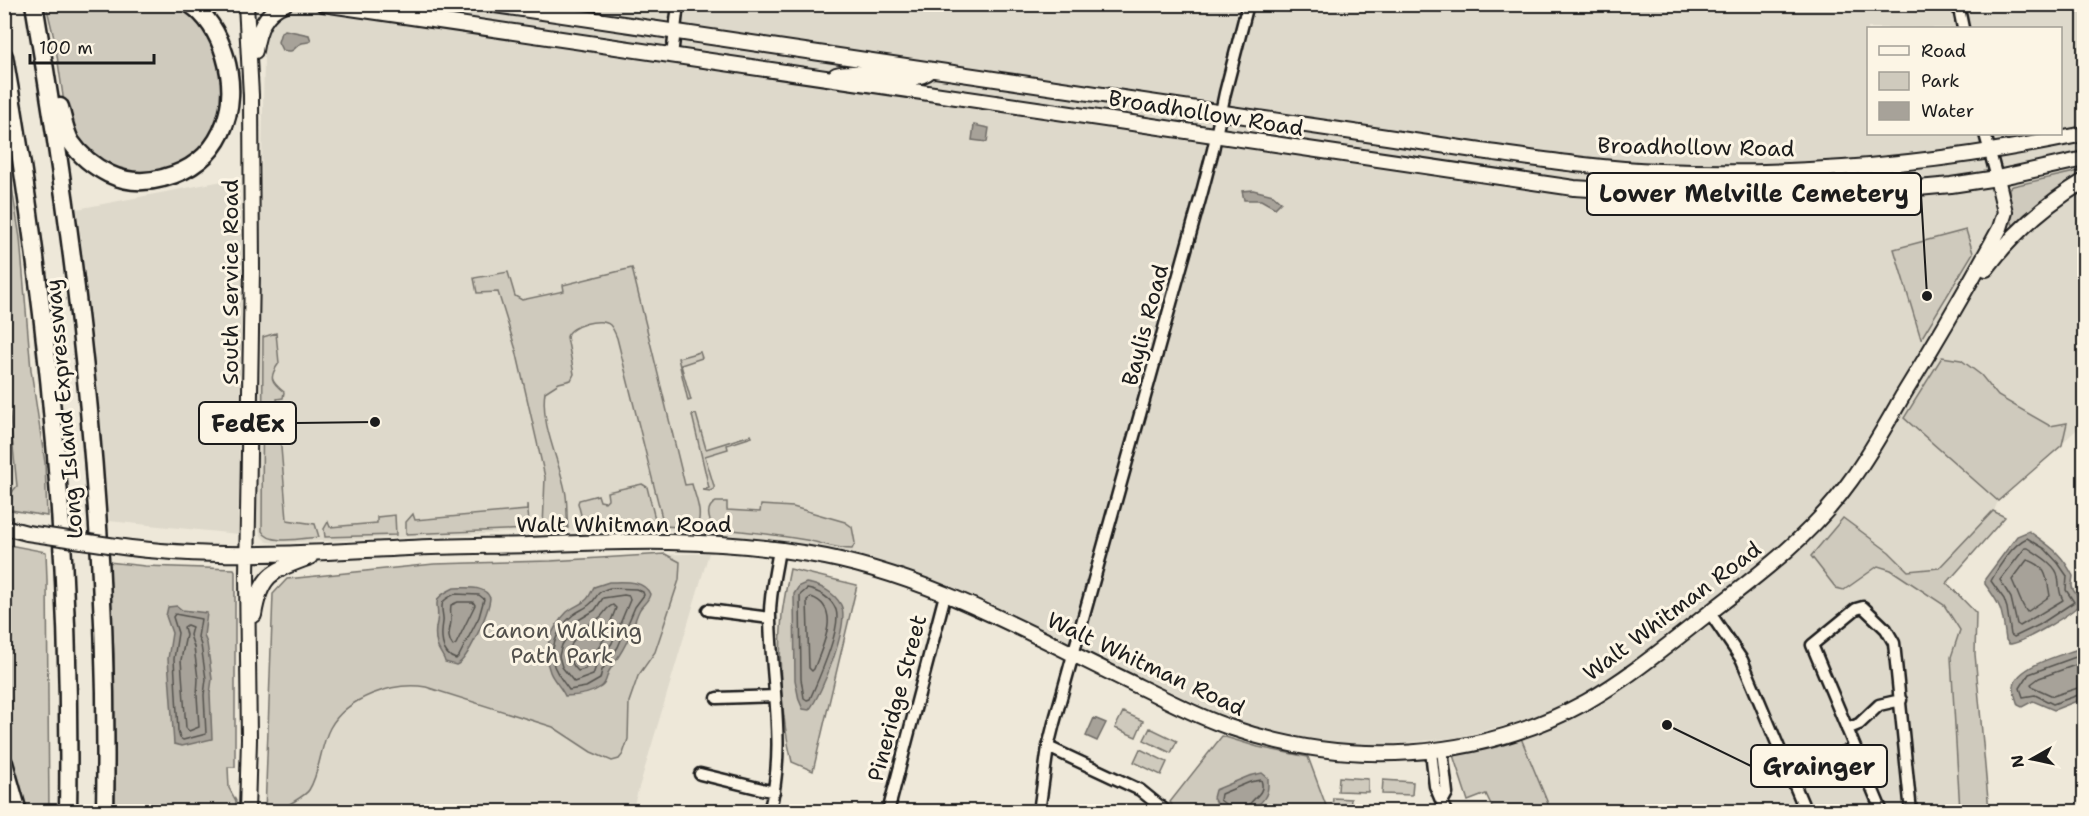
<svg xmlns="http://www.w3.org/2000/svg" width="2089" height="816" viewBox="0 0 2089 816" font-family="'Shantell Sans',sans-serif">
  <rect width="100%" height="100%" fill="#eee8d9"/>
  <filter id="ink" filterUnits="userSpaceOnUse"><feTurbulence type="fractalNoise" baseFrequency=".0167" numOctaves="2"/><feDisplacementMap in="SourceGraphic" scale="12" xChannelSelector="R" yChannelSelector="G"/><feConvolveMatrix kernelMatrix="1 2 1 2 8 2 1 2 1" color-interpolation-filters="sRGB"/></filter>
  <g filter="url(#ink)">
    <path fill="#ded9cb" fill-rule="evenodd" d="M265,5h1819v418l-86,78 -4,10 11,6 -58,66 29,30 -1,41 11,157h-435l-35,-88 -61,15 -74,7 -58,-3 -44,-9 -56,-17 -223,-105 -114,-45 -90,-22 -127,-14 -119,1 -275,12 -8,-1 -6,-6 -6,-17zM1868,28h192v106h-192z
      M238,178l5,84 -5,272 -129,-13 -15,-173 -17,-139z
      M4,359l13,127 -5,6 -7,1z
      M709,553l-77,258 -367,1 8,-218 14,-15 147,-15z"/>
    <path fill="#cfcabd" stroke="#76736c" stroke-width="1.5" d="M46,5h125l17,8 2,-1 17,17 15,28 3,34 -4,30 -15,27 -20,18 -55,11 -33,-13 -24,-25 -8,-23 -11,-74z
      M5,144l15,94 11,132 14,93 2,53 -42,-7v-16l7,-1 5,-6 -13,-127z
      M2084,170v7l-66,49h-4l-2,-3 -3,-35 4,-2z
      M1966,230l7,23 -52,86 -27,-90z
      M632,268l53,217 7,-1c3,12 13,33 3,44l-31,-2 -47,-188c-2,-5 -4,-10 -7,-13 -9,-8 -40,0 -43,12l7,37 -3,6 -12,3 -14,9c-5,31 14,68 20,98 3,12 1,25 3,38h-25l2,-51 -29,-127 -18,-58 -21,1 -3,-15 34,-6 7,24 7,4 42,-9 -1,-6z
      M276,333l3,30c-10,14 -9,18 5,29l-1,6 -6,1 10,121 28,4 4,13c-15,1 -50,9 -57,-6l1,-194z
      M700,352l2,6 -21,7 10,35 -3,1 -10,-43z
      M1942,357l19,3 20,15 17,21 52,30 17,-3 -5,22 -64,56 -94,-83z
      M696,414l10,35 45,-14 1,2 -25,8 1,4 -23,7 9,30v3l-4,2 -7,-1 6,-2 -17,-73z
      M642,484l5,3 10,40h-73l-6,-24 1,-3 19,-5 2,6 5,1 3,-3 -1,-7z
      M716,502h11v8l33,2 1,-7 32,2 52,15 7,5 3,16 -3,6c-16,0 -31,-6 -46,-9 -30,-5 -61,-10 -92,-11 -6,-10 -9,-22 2,-27z
      M527,504l3,25 -124,5v-12l7,-8 2,6 112,-10z
      M1993,511l12,6 -58,66 29,30 -1,41 14,157h-29l-9,-154 9,-27 -16,-25 -53,-35 -13,-4 -34,24 -8,-2 -25,-32 32,-38 46,34 19,19 31,-3z
      M395,515l1,20 -71,2 -1,-8 4,-7 2,5 47,-4v-6z
      M4,544l42,8 1,28 2,231h-27l-17,-78z
      M665,554l15,8 -1,18 -24,72 -17,24 -9,26 -1,37 -5,15 -4,5 -7,2 -21,-9 -38,-25 -127,-40c-32,-6 -80,11 -96,41 -10,18 -10,45 -21,62 -3,5 -24,17 -30,20 -4,2 -9,1 -14,2l8,-218 14,-15 147,-15 117,-3z
      M108,562l37,4 89,3 1,2v196h-7l1,21 7,13 -1,10h-120l-1,-157z
      M790,569l67,16 -44,186 -21,-9c-11,-45 -14,-101 -10,-148 2,-15 5,-30 8,-45z
      M1123,712l20,9 -7,16 -21,-9z
      M1150,728l27,13 -6,12 -27,-13z
      M1222,736l36,11 50,10 20,54h-152l-6,-9z
      M1521,738l30,73h-57l-8,-17 -18,7 -15,-46z
      M1140,749l27,13 -6,13 -27,-13z
      M1339,777l29,2v13l-30,-1z
      M1383,780l30,2 -1,13 -30,-1z
      M1333,798l18,1 -1,10h-3l-1,2h-12v-3h-2z"/>
    <path fill="#a7a299" stroke="#6f6c67" stroke-width="1.5" d="M285,30l24,5 2,6c-3,2 -6,1 -9,2 -9,3 -5,11 -20,7l-4,-8 3,-10z
      M974,125l15,3 -2,14 -15,-2z
      M1253,190l20,5 8,7 -6,6 -14,-8h-17l-2,-9z
      M2029,531c21,16 31,20 44,45 -3,17 1,12 8,26 -5,10 -60,42 -72,42l-3,-4c-4,-29 -3,-32 -21,-56v-5l32,-43z
      M609,582c15,0 34,-3 41,12 -1,7 -6,9 -10,15 -5,9 -7,21 -12,30 -5,12 -12,21 -19,32 -3,6 -2,12 -8,16 -10,7 -24,9 -36,9 -4,-9 -12,-16 -15,-24 -9,-21 2,-45 17,-60 6,-5 15,-8 20,-13 3,-3 5,-9 7,-12z
      M806,583c14,2 28,9 35,22 9,18 -19,90 -32,105l-6,-1 -4,-9 -4,-20 -1,-86 5,-8z
      M454,588c12,0 31,-3 36,10 -1,13 -22,63 -34,67l-11,-3c-1,-6 -6,-10 -8,-17 -2,-8 -2,-15 0,-23 4,-20 -10,-21 17,-34z
      M177,606l5,4 25,3 -3,23 3,7 5,36 -2,15 2,45 -30,7 -8,-2 -6,-85 4,-26 -6,-17 2,-9z
      M2078,649h6v48l-2,2 -28,11 -21,-9 -11,6 -4,-2c-2,-6 -5,-13 -4,-19 3,-20 47,-31 64,-37z
      M1094,718l12,5 -9,18 -11,-5z
      M1262,773l6,5c0,7 1,13 -3,19 -10,18 -43,19 -52,1l2,-8 34,-14z"/>
    <g fill="none" stroke-linecap="round" stroke-linejoin="round">
      <path stroke="#54524e" stroke-width="1.5" d="M2027,538l18,11 13,14 9,13 -1,14 8,12 -35,23 -25,12 -3,-2 -4,-27 -3,-9 -13,-18c7,-14 22,-37 36,-43z
        M2028,548c9,6 29,17 30,29 2,10 0,14 5,23l-43,26 -3,-2 -6,-26 -11,-18 25,-32z
        M2027,560c20,5 20,19 23,36l-23,16c-6,-7 -10,-22 -15,-32z
        M610,588l26,1 7,3 1,3 -9,12 -17,40 -16,23 -2,9 -14,8 -17,3c-4,-6 -10,-13 -13,-20 -10,-17 2,-43 17,-55 5,-4 11,-6 16,-10 11,-9 4,-12 21,-17z
        M807,589c11,2 25,9 29,21 6,18 -18,70 -26,89l-3,1 -3,-2 -3,-19 -1,-84z
        M455,594l24,1 5,4 -5,18 -20,39 -3,3c-16,-4 -15,-25 -13,-37 1,-7 -3,-13 0,-20 3,-4 8,-6 12,-8z
        M624,595l5,1 1,4 -18,43 -16,23 -3,9 -19,7 -12,-15 -3,-11 3,-11 15,-24 18,-11 8,-12z
        M811,597c32,11 11,50 3,72l-2,2 -3,-3 -2,-68z
        M458,602h15l2,3 -19,39 -3,2c-7,-9 -3,-15 -2,-25 0,-6 -1,-10 0,-16z
        M613,605l3,3 -12,31 -19,30 -7,2c-14,-14 -9,-29 5,-42 4,-5 11,-7 16,-11 6,-4 7,-11 14,-13z
        M175,614l26,5 -3,18 3,8 5,34 -2,16 2,39 -23,6 -3,-2 -2,-7 -4,-72 4,-26 -5,-16z
        M187,625l5,2 -2,8 4,12 4,32 -1,16 2,32 -10,4 -3,-3 -5,-68 5,-25 -2,-8z
        M2084,654l-55,20 -9,14 3,9 12,-2 18,9 31,-11
        M2084,662l-45,16 -8,6 2,3 20,9 31,-10
        M1229,812l-1,-6 -8,-6 1,-6 29,-12 11,-2c6,16 -13,18 -15,32"/>
      <g stroke="#1c1c1c" stroke-width="15">
        <path id="minor" d="M1958,4l5,24
          M672,56l6,-52
          M1985,134l12,44
          M708,610l62,8
          M1710,613l32,47 64,152
          M717,698l58,-2
          M1847,729l12,-5 20,-19 22,-5
          M1048,747l92,43 27,22
          M1442,750l5,43 -5,9
          M1431,751l4,35 11,26
          M700,774l74,18
          M1790,774l65,-26
          M1793,782l65,-26
          M769,812c18,-64 2,-130 1,-194 -1,-23 6,-47 9,-69
          M888,812l57,-217
          M1039,812l9,-65 6,-24 148,-531 11,-42 12,-57 23,-89
          M1882,812l-70,-167 44,-36 7,-2 23,22 8,14 17,169"/>
      </g>
      <g stroke="#1c1c1c" stroke-width="18">
        <path id="major" d="M246,4l5,91 1,175 -5,305 2,164 -2,73
          M323,4l1251,184 165,10 80,-1 132,-12 46,-7 87,-19
          M488,4l1000,148c57,8 115,17 172,19 143,6 285,-8 424,-37
          M255,51c3,-20 9,-39 30,-47
          M836,75c29,-9 73,15 95,-5
          M1986,269c27,-36 60,-65 98,-88
          M4,527l23,6
          M116,546c97,14 195,7 292,2 40,-2 80,-2 120,-3 97,-4 184,-7 281,9 118,19 224,82 331,133 29,14 58,30 89,40 117,41 247,35 357,-25 44,-25 83,-58 123,-89 51,-39 104,-79 142,-133 19,-26 35,-55 51,-83 34,-55 67,-112 98,-169l5,-16 -8,-34
          M254,615c7,-42 19,-44 56,-58"/>
      </g>
      <g stroke="#1c1c1c" stroke-width="21">
        <path id="highway" d="M34,4c46,266 76,537 71,808
          M4,56c44,248 68,503 64,756
          M60,107c3,11 5,25 11,35 10,15 22,24 38,32 17,8 36,9 54,4 57,-14 78,-68 62,-122 -6,-20 -17,-40 -35,-52
          M4,763l14,49"/>
      </g>
      <use href="#minor" stroke="#fcf5e5" stroke-width="10"/>
      <use href="#major" stroke="#fcf5e5" stroke-width="14"/>
      <use href="#highway" stroke="#fcf5e5" stroke-width="16"/>
      <g stroke="#1c1c1c" stroke-width="18" stroke-linecap="butt">
        <path id="major-bridge" d="M27,533l89,13"/>
      </g>
      <use href="#major-bridge" stroke="#fcf5e5" stroke-width="14"/>
    </g>
  </g>
  <g text-anchor="middle" dominant-baseline="central" stroke-width="6" stroke-linejoin="round" paint-order="stroke">
    <g font-size="22" fill="#1c1c1c" stroke="#fcf5e5">
      <text transform="translate(1206 113) rotate(9)">Broadhollow Road</text>
      <text transform="translate(1696 147) rotate(1)">Broadhollow Road</text>
      <text transform="translate(230 282) rotate(-90)">South Service Road</text>
      <text transform="translate(1145 325) rotate(-75)">Baylis Road</text>
      <text transform="translate(64 409) rotate(-95)">Long Island Expressway</text>
      <text x="624" y="524">Walt Whitman Road</text>
      <text transform="translate(1672 611) rotate(-37)">Walt Whitman Road</text>
      <text transform="translate(1146 664) rotate(25)">Walt Whitman Road</text>
      <text transform="translate(897 698) rotate(-75)">Pineridge Street</text>
    </g>
    <g font-size="22" fill="#52504c" stroke="#fcf5e5">
      <text x="562" y="630">Canon Walking<tspan x="562" dy="25">Path Park</tspan></text>
    </g>
  </g>
  <path fill="none" stroke="#1c1c1c" stroke-width="2" d="M1927 296L1921 194M375 422L296 423M1667 725L1751 766"/>
  <g fill="#1c1c1c" stroke="#fcf5e5" stroke-width="2">
    <circle cx="1927" cy="296" r="6"/>
    <circle cx="375" cy="422" r="6"/>
    <circle cx="1667" cy="725" r="6"/>
  </g>
  <g fill="#fcf5e5" stroke="#1c1c1c" stroke-width="2">
    <rect x="1587" y="173" width="334" height="42" rx="6"/>
    <rect x="199" y="402" width="97" height="42" rx="6"/>
    <rect x="1751" y="745" width="136" height="42" rx="6"/>
  </g>
  <g font-size="24" text-anchor="middle" font-weight="bold" fill="#1c1c1c">
    <text x="1754" y="202">Lower Melville Cemetery</text>
    <text x="248" y="432">FedEx</text>
    <text x="1819" y="775">Grainger</text>
  </g>
  <rect width="2089" height="816" fill="none" stroke="#fcf5e5" stroke-width="24"/>
  <rect x="12" y="12" width="2065" height="792" fill="none" stroke="#1c1c1c" stroke-width="2" filter="url(#ink)"/>
  <rect x="1867" y="27" width="195" height="108" fill="#fcf5e5" stroke="#a29e95" stroke-width="1.5"/>
  <rect x="1879" y="46" width="30" height="9" fill="#fcf5e5" stroke="#a29e95" stroke-width="1.5"/>
  <text x="1921" y="57" font-size="18" fill="#1c1c1c">Road</text>
  <rect x="1879" y="72" width="30" height="18" fill="#cfcabd" stroke="#a29e95" stroke-width="1.5"/>
  <text x="1921" y="87" font-size="18" fill="#1c1c1c">Park</text>
  <rect x="1879" y="102" width="30" height="18" fill="#a7a299" stroke="#a29e95" stroke-width="1.5"/>
  <text x="1921" y="117" font-size="18" fill="#1c1c1c">Water</text>
  <g transform="translate(2032 759) rotate(261)" stroke="#fcf5e5" stroke-width="4.5" paint-order="stroke">
  <path d="M0-4.5L10 22L0 15L-10 22Z" fill="#1c1c1c"/>
  <text y="-9" font-size="16" font-weight="bold" text-anchor="middle" fill="#1c1c1c">N</text>
  </g>
  <path d="M30 54v9h124v-9" fill="none" stroke="#1c1c1c" stroke-width="3"/>
  <text x="39" y="54" font-size="18" fill="#1c1c1c" stroke="#fcf5e5" stroke-width="4.5" paint-order="stroke">100 m</text>
</svg>
